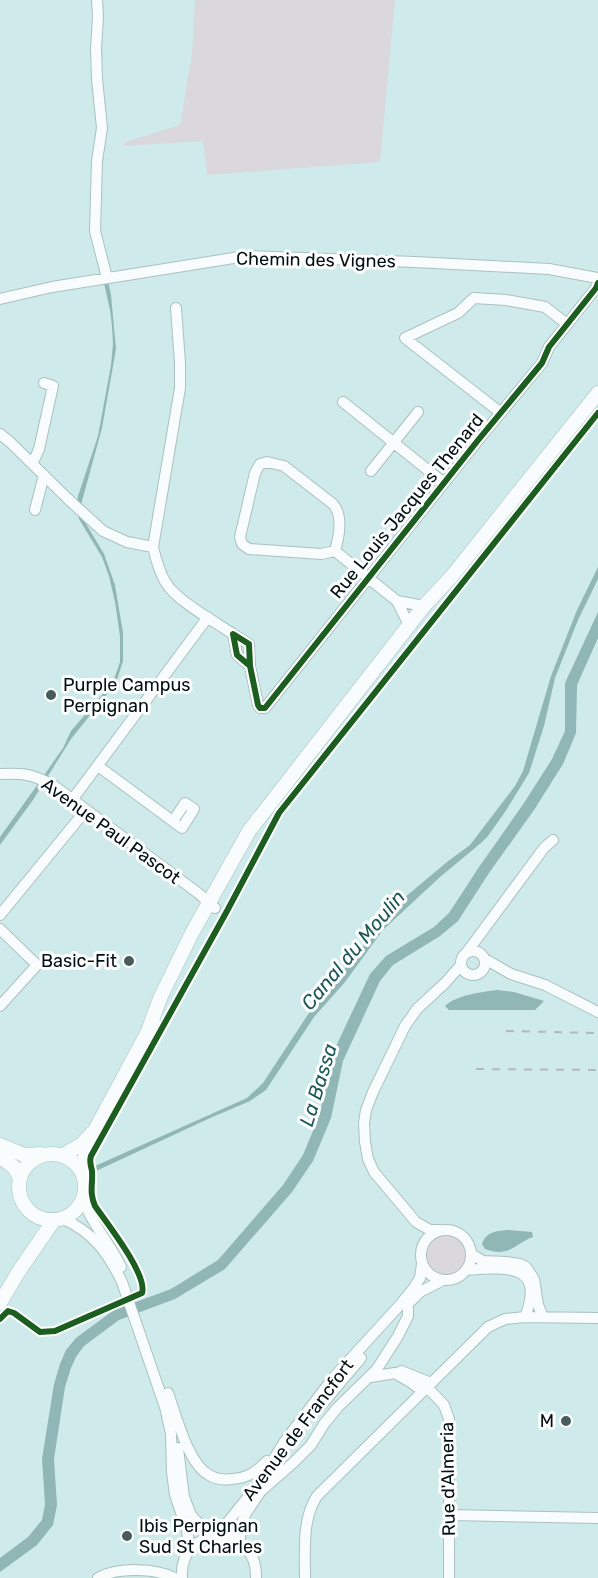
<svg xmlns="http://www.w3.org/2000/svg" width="598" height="1578" viewBox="0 0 598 1578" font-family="Rubik,sans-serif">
  <rect width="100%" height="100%" fill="#cfeaea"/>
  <path fill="#dad8dd" d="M195,0h200l-15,162 -173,13 -4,-34 -80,5 2,-4 55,-17 12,-72z
    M425 1255a21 21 0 1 1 42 0a21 21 0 1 1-42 0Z"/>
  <path fill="#91b6b6" d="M108,281l3,14 5,54 -14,79 -23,84 25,42 11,31 8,48v28l-7,22 -45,56 -38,61 -33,45v-8l38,-53 25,-36 8,-17 42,-49 7,-20v-26l-5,-34 -6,-26 -7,-19 -23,-38 -3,-9 2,-14 20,-60 13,-71 2,-21 -1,-18 -2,-16 -6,-27z
    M598,567v12l-20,41 -23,58 -11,48 -15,47 -24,39 -17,24 -7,7 -41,34 -57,53 -38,52 -31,35 -48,73 -16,11 -42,18 -112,52 -1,-5 152,-68 16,-15 46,-70 81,-100 14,-15 43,-36 23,-17 45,-59 8,-15 28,-95 26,-66z
    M598,612v26l-21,47 -1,48 -13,31 -29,46 -45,63 -31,48 -18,15 -47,29 -13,16 -37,80 -12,57 -18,43 -21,31 -67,77 -50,30 -56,21 -35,26 -8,11 -5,11 -6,19 -11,72 3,46 -4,20 -16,20 -37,27v-14l28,-21 14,-17 3,-16 -3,-45 12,-75 6,-20 6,-14 10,-12 38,-28 57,-21 47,-29 65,-75 20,-30 17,-41 11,-57 39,-83 16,-18 48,-29 15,-14 30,-46 45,-64 28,-44 13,-28v-48z
    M497,990l17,2 30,9 -9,9h-86l-4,-4c11,-11 37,-14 52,-16z
    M507,1230l25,2 1,5c-19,7 -24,21 -48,12l-3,-5c4,-12 14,-13 25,-14z"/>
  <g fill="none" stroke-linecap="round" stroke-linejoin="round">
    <g stroke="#abc0c1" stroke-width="12">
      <path id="minor" d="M97,0l1,16 -2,33 1,30 5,49 -5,33 -2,70 12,47
        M0,299l52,-12 194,-31 169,6 134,7 49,9
        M176,308l4,55v25l-27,159c3,13 6,25 13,36 11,18 48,38 67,51
        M343,402l101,81
        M501,413l-96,-75 53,-25 16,-15 32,2 39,7 22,17
        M0,434l10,8 57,56 36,33 24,11 26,5
        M30,462l5,-4 4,-9 14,-63 -9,-3
        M371,471l47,-59
        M35,510l9,-35
        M335,551c4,-14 8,-36 -2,-47l-49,-38 -17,-4 -7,2 -5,9 -15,64 2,7 7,5 72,5 14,-3 62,50 12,24
        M397,601l27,5
        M250,666l-13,-11 -4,-21 16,10 1,22 8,39 2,3h5l214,-269 63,-76 7,-16 47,-59 2,-5
        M98,766l84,62 12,-19 -9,-6 -12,18
        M0,774c25,-1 31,0 53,11l145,108 17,15
        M72,800l136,-183
        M0,915l86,-105
        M0,929l37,36 -37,41
        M461 963a12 12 0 1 1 24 0a12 12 0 1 1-24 0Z
        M467,952l77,-104 9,-8
        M485,959l26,15 34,11 53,27
        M83,1200c9,24 27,44 38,67
        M63,1219c30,13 45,34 59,63l43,125 6,27 1,38 3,23 12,35 3,20
        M421 1255a25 25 0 1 1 50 0a25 25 0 1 1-50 0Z
        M439,1230h-9l-14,-8 -42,-50 -6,-13 -3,-17 -1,-19 2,-13 7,-18 32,-66 12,-17 28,-26 16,-18
        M471,1254l12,7 23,1 14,2 6,3 8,12 4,26 5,12
        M466,1270c40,-3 80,-7 59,47
        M407,1305l13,-13 23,-12
        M401,1371l30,12
        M371,1377l24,-4 15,9 13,9
        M427,1387l17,18 5,14v159
        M168,1393c8,22 20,71 41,82 6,4 15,5 23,4 16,-1 24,-7 35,-18
        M317,1410l44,-52
        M178,1448l6,49 7,18 20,22
        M261,1491l32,-28 18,-18 13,-21 14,-17 39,-38 21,-33 10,-20v-13
        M450,1515l148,3
        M213,1537l15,-15 31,-39 26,-42 48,-63 66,-72 14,-17 7,-11 2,-14
        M240,1543v-16l6,-14 19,-28
        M98,1578c19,-11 58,-10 77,0
        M182,1578c-4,-54 76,-56 74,0
        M305,1578c0,-28 -3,-59 12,-82l171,-169 17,-8 20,-2 73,1"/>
    </g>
    <g stroke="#abc0c1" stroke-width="15">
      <path id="major" d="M149,1028l12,-32 31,-63 57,-102 175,-225 28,-30 146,-183
        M0,1145l24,10 17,-1
        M19 1187a33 33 0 1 1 66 0a33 33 0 1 1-66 0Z
        M63,1155l19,-11 10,-11
        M0,1157l14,10 6,11
        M82,1171l3,-15 10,-26 58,-108
        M0,1303l19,-32 35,-51"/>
    </g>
    <use href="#minor" stroke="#f8fcfc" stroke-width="10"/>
    <use href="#major" stroke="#f8fcfc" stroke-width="14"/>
    <path stroke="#b3baba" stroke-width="2" stroke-dasharray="8 8" stroke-linecap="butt" d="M506,1031l92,2
      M476,1069l122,1"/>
    <g stroke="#fff" stroke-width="10">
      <path id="cycleway" d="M250,666l-13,-11 -4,-21 16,10 1,22 8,39 2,3h5l214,-269 63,-76 7,-16 47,-59 2,-5
        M0,1319l8,-8 6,2 26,19 15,-1 87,-38c6,-18 -36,-71 -47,-87 -6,-14 -2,-22 -3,-35 -1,-6 -3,-9 -1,-15l136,-245 52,-98 319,-400"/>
    </g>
    <use href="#cycleway" stroke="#1b5e20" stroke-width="6"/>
  </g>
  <g fill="#495c5c" stroke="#fff" stroke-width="2">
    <circle cx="51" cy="695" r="6"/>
    <circle cx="129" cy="961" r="6"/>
    <circle cx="566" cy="1421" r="6"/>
    <circle cx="127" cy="1536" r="6"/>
  </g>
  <g text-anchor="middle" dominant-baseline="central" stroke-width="6" stroke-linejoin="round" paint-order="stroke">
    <g font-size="18" fill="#011010" stroke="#fff">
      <text transform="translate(316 260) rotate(1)">Chemin des Vignes</text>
      <text transform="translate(407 506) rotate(-51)">Rue Louis Jacques Thenard</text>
      <text transform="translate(111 831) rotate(36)">Avenue Paul Pascot</text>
      <text transform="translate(298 1430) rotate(-53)">Avenue de Francfort</text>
      <text transform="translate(448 1479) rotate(-91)">Rue d'Almeria</text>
    </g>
    <g font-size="18" fill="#011010" stroke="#fff" text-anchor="start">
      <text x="63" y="685">Purple Campus<tspan x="63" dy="21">Perpignan</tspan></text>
      <text x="117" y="961" text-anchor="end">Basic-Fit</text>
      <text x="554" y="1421" text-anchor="end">M</text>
      <text x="139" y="1526">Ibis Perpignan<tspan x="139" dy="21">Sud St Charles</tspan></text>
    </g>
    <g font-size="20" font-style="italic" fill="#1d5859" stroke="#fff">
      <text transform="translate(353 950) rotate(-50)">Canal du Moulin</text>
      <text transform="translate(318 1085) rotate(-73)">La Bassa</text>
    </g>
  </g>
</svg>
